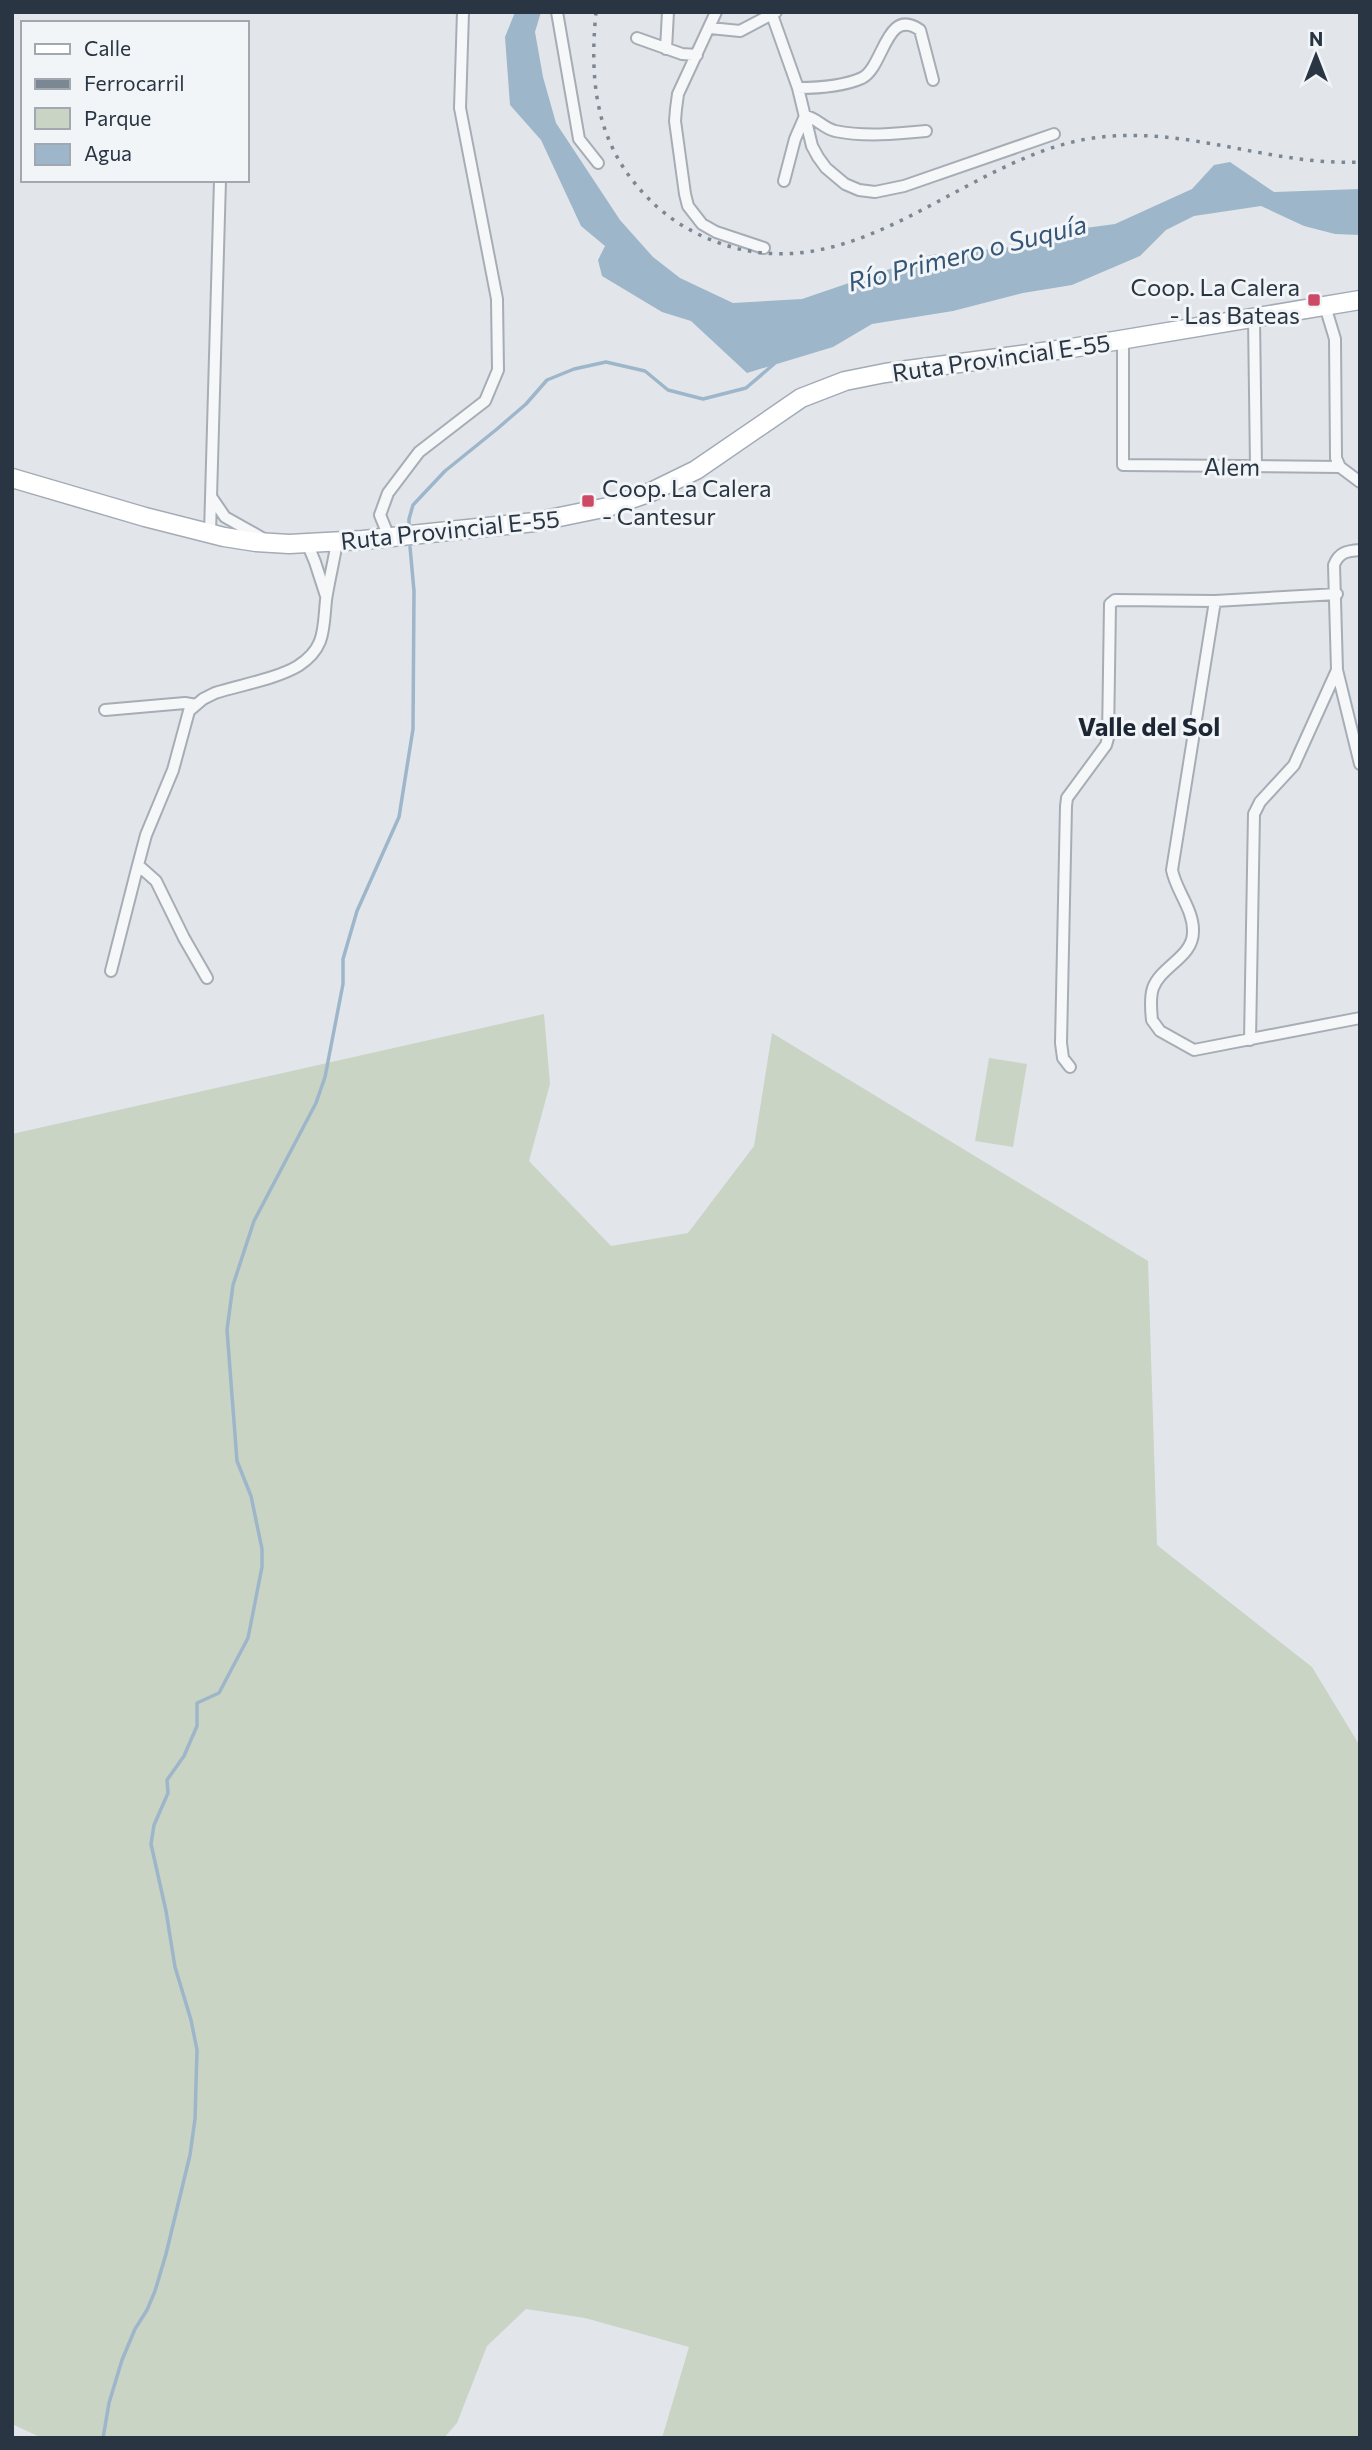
<svg xmlns="http://www.w3.org/2000/svg" width="1372" height="2450" viewBox="0 0 1372 2450" font-family="Commissioner,sans-serif">
  <rect width="100%" height="100%" fill="#e2e6eb"/>
  <path fill="#c9d4c4" d="M544,1014l6,70 -21,77 82,85 77,-13 66,-87 18,-113 376,228 9,284 155,122 48,79v692h-698l27,-91 -104,-29 -59,-9 -39,37 -30,77 -13,15h-402l-30,-14v-1290z
    M989,1058l38,6 -14,83 -38,-6z"/>
  <path fill="#9eb6ca" d="M515,12h26l-6,20 8,45 13,46 64,97 33,37 27,21 53,25 69,-4 129,-44 100,-10 32,-14 52,-7 77,-35 22,-24 16,-3 44,30 86,-3v46l-25,-1 -31,-8 -43,-20 -67,10 -28,14 -26,26 -68,29 -49,8 -70,18 -81,13 -39,23 -86,26 -56,-52 -29,-9 -60,-36 -4,-16 7,-14 -24,-20 -40,-86 -31,-35 -5,-68z"/>
  <g fill="none" stroke-linecap="round" stroke-linejoin="round">
    <path stroke="#9eb6ca" stroke-width="3.5" d="M409,529v-10l4,-14 32,-34 52,-42 29,-25 21,-24 27,-11 32,-7 39,9 23,19 35,9 43,-11 28,-24
      M103,2438l6,-35 13,-43 13,-31 12,-19 8,-19 11,-37 24,-99 5,-36 2,-69 -6,-30 -16,-53 -9,-56 -15,-67 3,-19 14,-32 -1,-13 17,-24 13,-30v-23l22,-10 29,-55 14,-71v-18l-11,-53 -14,-35 -10,-131 6,-45 21,-64 62,-118 9,-26 18,-93v-25l14,-48 42,-94 14,-88 1,-138 -4,-44"/>
    <g stroke="#a7adb5" stroke-width="14">
      <path id="street" d="M557,12l22,127 19,24
        M716,12l-38,82 -2,15 -1,12 10,73 3,12 14,18 14,8 48,16
        M771,12l27,76 14,58 6,11 8,11 19,16 14,6 16,2 29,-6 150,-52
        M710,28l30,3 36,-19
        M637,38l45,16 15,1
        M666,49l2,-37
        M798,88c20,0 46,-2 64,-10 22,-11 24,-72 58,-48l13,50
        M784,181l11,-42 10,-23c12,2 18,12 30,15 29,6 61,3 91,0
        M1325,306l10,33 1,119 4,9 20,15
        M1254,318l2,149
        M1123,340v125l217,2
        M212,498l13,19 39,22
        M210,533l10,-353
        M389,537l-9,-22 8,-22 31,-41 66,-51 13,-31 -1,-71 -37,-191 3,-96
        M307,543l8,19 11,34
        M1360,550c-13,1 -21,2 -26,15l3,105 23,94
        M1215,601l-43,269c4,21 22,40 21,62 0,25 -32,34 -40,56 -3,9 -2,23 -1,32l8,11 34,19 166,-32
        M105,710l80,-7 11,2
        M111,971l27,-106
        M207,978l-23,-40 -28,-57 -18,-16 8,-30 27,-65 16,-59 14,-12 12,-6c25,-8 61,-14 83,-27 28,-18 25,-37 28,-66 3,-20 8,-39 11,-59
        M1250,1040l4,-226 6,-12 34,-37 43,-95
        M1070,1067l-7,-9 -2,-15 5,-237 1,-8 39,-53 2,-7 2,-134 5,-4 100,1 122,-7"/>
    </g>
    <g stroke="#a2abb6" stroke-width="21">
      <path id="primary" d="M12,478l133,39 79,20 32,5 33,2 74,-4 172,-18 73,-15 43,-15 45,-22 105,-72 44,-17 40,-8 187,-25 288,-48"/>
    </g>
    <use href="#street" stroke="#f5f7f9" stroke-width="10"/>
    <use href="#primary" stroke="#fff" stroke-width="18"/>
    <path stroke="#7c8794" stroke-width="3.5" stroke-dasharray="3.5 7" stroke-linecap="butt" d="M596,12c-7,71 0,134 53,187 20,21 48,37 76,46 134,43 237,-84 362,-106 96,-16 179,27 273,23"/>
  </g>
  <g fill="#cd4a67" stroke="#f2f5f8" stroke-width="2.5">
    <rect x="1307" y="293" width="14" height="14" rx="3.5"/>
    <rect x="581" y="494" width="14" height="14" rx="3.5"/>
  </g>
  <g text-anchor="middle" dominant-baseline="central" stroke-width="6" stroke-linejoin="round" paint-order="stroke">
    <g font-size="24" fill="#2a3543" stroke="#f2f5f8" text-anchor="end">
      <text x="1300" y="286">Coop. La Calera<tspan x="1300" dy="28">- Las Bateas</tspan></text>
      <text x="602" y="487" text-anchor="start">Coop. La Calera<tspan x="602" dy="28">- Cantesur</tspan></text>
    </g>
    <g font-size="24" fill="#2a3543" stroke="#f2f5f8">
      <text transform="translate(1001 357) rotate(-8)">Ruta Provincial E-55</text>
      <text transform="translate(1232 466) rotate(1)">Alem</text>
      <text transform="translate(450 529) rotate(-6)">Ruta Provincial E-55</text>
    </g>
    <g font-size="26" font-style="italic" fill="#355676" stroke="#f2f5f8">
      <text transform="translate(967 252) rotate(-14)">Río Primero o Suquía</text>
    </g>
    <g font-size="26" font-weight="bold" fill="#1d2633" stroke="#f2f5f8">
      <text x="1149" y="725">Valle del Sol</text>
    </g>
  </g>
  <rect width="1372" height="2450" fill="none" stroke="#2a3543" stroke-width="28"/>
  <rect x="21" y="21" width="228" height="161" fill="#f2f5f8" stroke="#a2a8b0" stroke-width="2"/>
  <rect x="35" y="44" width="35" height="10" fill="#ffffff" stroke="#a2a8b0" stroke-width="2"/>
  <text x="84" y="56" font-size="21" fill="#2a3543">Calle</text>
  <rect x="35" y="79" width="35" height="10" fill="#7c8794" stroke="#a2a8b0" stroke-width="2"/>
  <text x="84" y="91" font-size="21" fill="#2a3543">Ferrocarril</text>
  <rect x="35" y="108" width="35" height="21" fill="#c9d4c4" stroke="#a2a8b0" stroke-width="2"/>
  <text x="84" y="126" font-size="21" fill="#2a3543">Parque</text>
  <rect x="35" y="144" width="35" height="21" fill="#9eb6ca" stroke="#a2a8b0" stroke-width="2"/>
  <text x="84" y="161" font-size="21" fill="#2a3543">Agua</text>
  <g transform="translate(1316 56)" stroke="#f2f5f8" stroke-width="5" paint-order="stroke">
  <path d="M0-5L12 26L0 18L-12 26Z" fill="#2a3543"/>
  <text y="-10" font-size="19" font-weight="bold" text-anchor="middle" fill="#2a3543">N</text>
  </g>
</svg>
